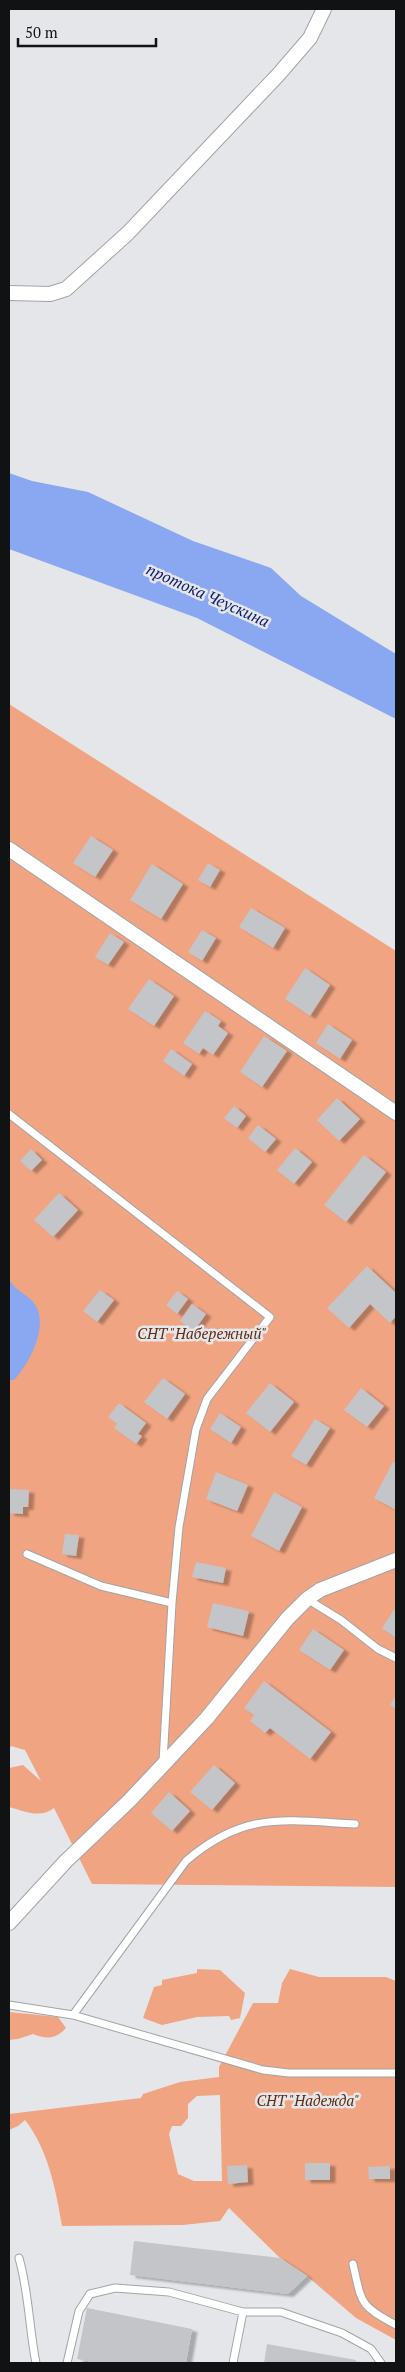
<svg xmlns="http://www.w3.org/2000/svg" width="405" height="2372" viewBox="0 0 405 2372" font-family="'PT Serif',serif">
  <defs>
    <filter id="shadow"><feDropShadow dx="5.5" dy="3" stdDeviation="1" flood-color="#0004"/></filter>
  </defs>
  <rect width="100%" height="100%" fill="#e4e6ea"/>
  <path fill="#f0a482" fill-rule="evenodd" d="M9,704l387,247v936l-304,-3 -38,-76c-13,11 -30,3 -45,-1v-39l14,-3 18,16 -16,-31 -14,-4 -2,4z
    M197,1969l23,1 25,23 -5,25 -9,2 -2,-4 -32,1 -35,8 -19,-7 11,-31 8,-2v-5l35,-7z
    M290,1969l29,8h67l10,4v359l-40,-22 -49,-42 -27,-18 -51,-50 -9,13 -37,4 -121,1c-6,-36 -14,-77 -37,-106l-7,6 -9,4v-16l132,-16 2,-4 37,-12 39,-5v-10l34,-64h25l4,-20zM220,2095l2,86h-28l-16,-7 -9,-40 3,-8h9l7,-8v-14l9,-8z
    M9,2012l49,5 8,11c-11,12 -20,11 -33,6l-15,5 -9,1z"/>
  <path fill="#8aa8f1" d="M9,473l23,8 56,11 105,49 78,27 30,28 95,58v65l-199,-101 -188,-69z
    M9,1279c5,11 18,15 25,24 16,21 -4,60 -20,77h-5z"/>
  <path fill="#c3c5c9" filter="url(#shadow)" d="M91,836l22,14 -18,27 -22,-14z
    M208,863l12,7 -10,17 -12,-7z
    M152,864l31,20 -22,35 -31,-19z
    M251,908l34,20 -12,20 -34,-21z
    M202,930l14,8 -14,23 -14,-9z
    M110,933l14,9 -16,23 -13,-8z
    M305,968l25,17 -20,31 -25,-17z
    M149,979l25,17 -20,30 -26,-17z
    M205,1011l16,10 -3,5 10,7 -15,22 -10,-7 -4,6 -16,-11z
    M328,1024l24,16 -12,19 -24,-16z
    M264,1036l23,15 -25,36 -22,-15z
    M171,1049l21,15 -8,12 -21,-15z
    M337,1098l23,21 -21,22 -22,-21z
    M234,1106l12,10 -9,12 -13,-10z
    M258,1125l18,14 -11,13 -17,-14z
    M295,1148l17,14 -18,22 -17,-14z
    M31,1149l11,11 -11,11 -11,-10z
    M364,1155l22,17 -40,50 -22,-17z
    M59,1193l19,17 -25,27 -19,-17z
    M367,1266l29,27v23l-6,7 -20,-19 -21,24 -22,-20z
    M100,1290l14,10 -17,22 -14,-11z
    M177,1291l11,8 -11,15 -11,-9z
    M192,1304l14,10 -12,17 -14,-10z
    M163,1378l22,16 -18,25 -23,-17z
    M270,1383l24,19 -24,30 -24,-19z
    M361,1388l23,18 -17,21 -23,-17z
    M119,1403l27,20 -8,11 4,2 -6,8 -22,-16 3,-4 -9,-7z
    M220,1413l21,14 -10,16 -21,-14z
    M315,1419l15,9 -24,37 -15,-9z
    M393,1462l3,1v47l-22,-12z
    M216,1472l32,13 -11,26 -31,-12z
    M9,1489l20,1 -1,17h-5v7l-14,-1z
    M274,1492l28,15 -23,44 -28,-15z
    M65,1534l14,1 -3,21 -14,-2z
    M196,1562l30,6 -3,15 -31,-6z
    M213,1603l36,8 -6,25 -36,-9z
    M396,1607v31l-14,-10z
    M313,1629l31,21 -14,20 -31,-20z
    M264,1681l67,51 -21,27 -40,-31 -5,5 -15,-12 4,-6 -10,-7z
    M396,1695v14l-6,-4z
    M214,1765l21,18 -23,27 -22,-18z
    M169,1792l21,19 -18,20 -21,-18z
    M305,2163h25v17h-25z
    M247,2165l1,17 -20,2 -1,-18z
    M390,2166v13h-21l-1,-12z
    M134,2241l146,17 27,18 -19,18 -158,-19z
    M87,2308l105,21 -6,34h-87l-22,-4z
    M267,2344l89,16v3h-92z"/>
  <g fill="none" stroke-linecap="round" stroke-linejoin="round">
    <g stroke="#a2a4a8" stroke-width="9">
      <path id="lane" d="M9,1114l261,203 -63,82 -11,30 -17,98 -7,76 -9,159
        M27,1554l74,32 71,17
        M307,1599l34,21 37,29 18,9
        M9,2005l64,10 190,55 26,3h107
        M73,2015l113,-154c58,-50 98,-41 169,-37
        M19,2258c10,35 10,70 17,105
        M353,2264c9,40 6,41 43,61
        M67,2363l12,-52 11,-17 25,-6 54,4 74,20h38l61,21 29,16 10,14
        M233,2363l10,-51"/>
    </g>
    <g stroke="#a2a4a8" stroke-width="16">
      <path id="street" d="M9,293l41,1 16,-5 62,-56 150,-158 32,-37 14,-29
        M9,849l387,264
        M9,1923l57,-62 64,-61 77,-82 80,-99 20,-20 13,-9 76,-30"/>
    </g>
    <use href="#lane" stroke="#fff" stroke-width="7"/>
    <use href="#street" stroke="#fff" stroke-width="14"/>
  </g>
  <g text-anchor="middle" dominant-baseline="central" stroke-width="5" stroke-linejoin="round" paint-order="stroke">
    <g font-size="15" font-style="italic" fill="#612c11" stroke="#e4e6ea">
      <text x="202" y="1333">СНТ "Набережный"</text>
      <text x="308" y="2100">СНТ "Надежда"</text>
    </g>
    <g font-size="16" font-style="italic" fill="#0c1c6f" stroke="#e4e6ea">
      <text transform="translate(208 595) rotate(24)">протока Чеускина</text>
    </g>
  </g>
  <rect width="405" height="2372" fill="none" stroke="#111213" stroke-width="20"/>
  <path d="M18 38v8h138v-8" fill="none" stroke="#111213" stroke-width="2.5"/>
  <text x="25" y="38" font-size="15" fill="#111213" stroke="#e4e6ea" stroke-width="4" paint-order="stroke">50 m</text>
</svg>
